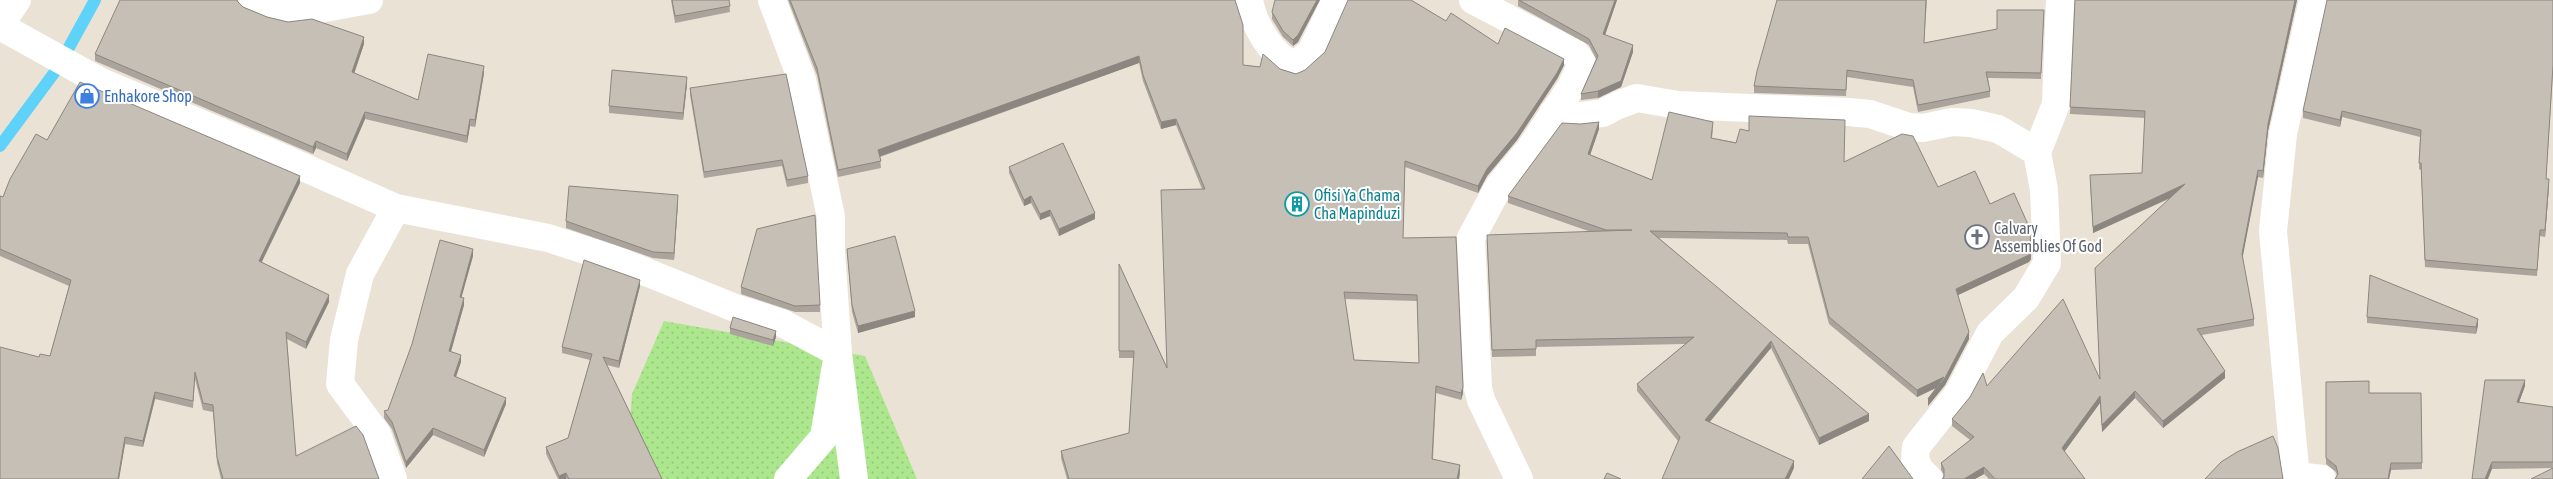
<svg xmlns="http://www.w3.org/2000/svg" width="2553" height="479" viewBox="0 0 2553 479" font-family="'Asap Condensed',sans-serif">
  <defs>
    <pattern id="grass-dots" width="8" height="8" patternUnits="userSpaceOnUse" patternTransform="scale(1.25)"><rect width="8" height="8" fill="#ade78d"/><path d="M2 2h.1M6 6h.1" fill="none" stroke="#95c67a" stroke-width="1.8" stroke-linecap="round"/></pattern>
  </defs>
  <rect width="100%" height="100%" fill="#ebe2d6"/>
  <path fill="url(#grass-dots)" d="M664,321l201,35 52,123h-291l6,-85z"/>
  <g fill="none" stroke-linecap="round" stroke-linejoin="round">
    <path stroke="#5ed2f8" stroke-width="12" d="M0,146l57,-77 -7,-16 17,-2 28,-51"/>
    <path stroke="#fff" stroke-width="28" d="M250,0l23,10 18,4 78,-14
      M772,0l30,80 29,137v35l7,101 16,126
      M1249,0c4,23 23,58 46,65l16,-13 25,-52
      M1473,0l103,54 6,9 -11,24 -41,62 -31,37 -28,52 7,150 3,12 38,79
      M0,25l17,-25
      M0,26l101,56 175,73 120,53 152,30 71,23 116,47 47,15 56,30 -14,84 -36,42
      M1553,113l28,3 22,-3 15,-8 19,-7 41,7 170,7 22,2 39,13 14,1 29,-6 19,1 27,6 39,23
      M2297,476l25,3
      M393,479l-16,-45 -37,-50 4,-44 16,-66 36,-66
      M1929,479l-9,-9 -5,-10 1,-13 42,-53 32,-61 36,-35 21,-35 -3,-73 -7,-38 19,-48 4,-104
      M2296,479l-23,-248 10,-97 30,-134"/>
  </g>
  <path fill="#aaa49d" fill-rule="evenodd" d="M671,0h58l1,12 -55,11z
    M788,0h447l8,65 37,4 16,5 150,-53 52,23 66,21 -7,14 -40,61 -30,36 -9,17 -73,-26 -2,71 60,155 -2,7 -25,-7 -3,66 27,12 -1,8h-392l-6,-21v-7l68,-18 5,-75h-15v-94l48,103 35,-178 -26,-64 -15,4 -18,-48 -4,-18 -259,94 1,11 -43,9 -21,-102zM1345,299l72,2 2,62 -65,-3z
    M1518,0h99l-12,35 28,17 -12,35 -23,11 -17,2v-6l15,-35 -7,-14 -71,-39z
    M1777,0h150l-3,43 73,-14 47,-19 -3,69 -53,-1 2,13v6l-72,15 -5,-25 -66,-10 -1,19 -92,-3v-7z
    M2075,0h222l-29,131 -5,47 -5,-1 -16,81 12,61v7l-52,9 23,43 -62,50 -28,-30 -33,34 -2,-29 -36,49 21,27h-96l-5,-5 -9,5h-33l2,-4 -3,-5v-7l29,-23 -18,-14v-7l35,-33 112,-8 72,-180 -78,35 -3,-51 52,-9 3,-55 -75,-4z
    M2553,0v72l-7,107 3,7 -4,51 -5,-1 -3,40 -112,-9 -4,-97 -2,-1 1,-32 -78,-20 -2,10 -37,-9v-7z
    M238,2l5,5 24,10 97,27 -10,29 64,27 66,-27 -9,54 -5,-1 -3,17 -102,-24 -18,42 -31,-13 -3,6 -218,-93v-7z
    M1272,12l26,30 -5,4 -10,-9 -11,-18z
    M687,84l-4,36 -74,-7v-7z
    M690,88l118,88v7l-21,4 -5,-21 -78,12 -14,-83z
    M1599,129l-9,26 62,25 61,-51 -1,9 132,24 94,25 52,17 41,55 -2,3 -71,33 11,44 -24,46 -17,21 8,-18 -19,9 -88,-73 -21,-80h-20l-1,-4 -128,-2 210,183 -50,24 -48,-97 -61,74 84,46 -116,-27 -41,-50v-7l48,-40 -149,3v9l-44,1 -5,-115 104,-10 -83,-29v-7z
    M1009,167l86,52 -36,17 -9,-20 -10,4 -9,-17 -7,3 -15,-33z
    M300,183l-38,79 67,40 -23,47 -19,-10 9,117 83,23h-158l-4,-16 -4,-51 -10,-2 -8,-31 -2,29 -38,-9 -12,48 -18,-3 -6,35h-119l39,-122 11,-1 19,-70 -69,-30v-60l3,1z
    M678,202l-4,58 -21,-2 -87,-30v-7z
    M847,249l68,68 -57,16 -6,-21z
    M473,256l-12,41 3,8 -13,47 10,10 -5,15 50,27 -22,53 -51,-22 -27,33 -14,-39 -8,-11v-7l4,-1z
    M640,286l-21,82 -12,-3 55,114h-104l-12,-25v-7l22,-9 22,-78 -28,-7v-6z
    M741,287l79,18v7h-25l-54,-18z
    M2367,317l111,8 -2,9 -109,-11z
    M730,328l46,9 -3,9 -43,-12z
    M2326,382l43,11h52l1,76 -31,1 -2,9h-54l2,-3 -1,-4 -10,-8z
    M2525,386l-6,16 34,5v72l-1,-11 -60,1 -20,10z"/>
  <path fill="#8b867f" d="M1317,0h3l-22,42 -5,4v-6z
    M1615,0h2l-14,41v-7z
    M2295,0h2l-29,131 -5,47v-7l5,-47z
    M364,37v7l-12,36v-8z
    M1633,45v7l-12,35 -23,11v-7z
    M1139,56v7l-261,94v-7z
    M1564,59v6l-7,14 -40,61 -30,36 -9,17v-7l9,-17z
    M484,66v7l-9,54v-7z
    M687,77v7l-4,36v-7z
    M2342,111v6l-2,10v-7z
    M365,112v7l-18,42v-7z
    M470,119v7l-3,17v-7z
    M1176,119v6l-15,4v-7z
    M1599,122v7l-11,32v-7z
    M316,141v7l-3,6v-7z
    M2258,170v7l-16,84v-7z
    M300,176v7l-41,84v-6z
    M2549,179v7l-4,51v-7z
    M2185,184v7l-92,42v-6z
    M678,195v7l-4,58v-7z
    M1031,196v7l-7,3v-6z
    M1050,210v6l-10,4v-6z
    M1095,213v6l-36,17v-7z
    M473,249v7l-13,47v-6z
    M2031,252v7l-2,3 -73,34v-7z
    M640,280v6l-21,82v-7z
    M329,295v7l-23,47v-7z
    M464,298v7l-15,53v-7z
    M915,311v6l-57,16v-7z
    M2478,319v6l-2,9v-7z
    M776,331v6l-3,9v-6z
    M1969,332v7l-24,46 -17,21v-7l10,-12 -21,10v-7z
    M1771,341v7l-66,79v-7z
    M461,355v7l-7,20v-6z
    M2225,371v7l-62,50v-7z
    M2525,380v6l-8,22v-6z
    M1463,387v6l-2,7v-7z
    M2135,391v7l-33,34v-7z
    M155,392v7l-12,48v-6z
    M2100,396v7l-38,52v-7z
    M506,398v6l-22,53v-7z
    M1869,414v7l-50,24v-7z
    M433,428v7l-27,33v-6z
    M125,437v7l-6,35h-1z
    M1794,461v7l-5,11h-4z
    M2492,462v7l-4,10h-3z
    M2391,463v7l-2,9h-1z
    M1460,465v6l-1,8h-2z
    M1984,467v7l-9,5h-11z
    M566,473v6h-7v-3z"/>
  <path fill="#c6bfb6" stroke="#8b867f" fill-rule="evenodd" d="M120,0h117l1,2 5,5 24,10 21,5 24,-3 52,18 -12,35 66,28 10,-46 56,12 -9,54 -5,-1 -3,17 -102,-24 -18,42 -31,-13 -3,6 -218,-93z
    M672,0h57l1,6 -55,10z
    M790,0h445l8,25v40l17,2 3,-13 17,15 16,5 9,-4 20,-18 23,-52h63l35,21 5,-8 47,31 7,-16 59,31 -7,14 -40,60 -30,36 -9,17 -73,-25 -2,77 53,-1 7,150 -2,6 -25,-7 -4,73 28,6 -3,14h-388l-8,-28 68,-18 5,-82h-15v-87l48,104 -6,-178 44,-1 -29,-70 -15,3 -18,-47 -4,-19 -261,94 3,11 -43,9 -21,-102zM1344,292l73,3 2,68 -65,-3z
    M1275,0h42l-19,35 -5,5 -10,-9 -11,-19z
    M1519,0h96l-12,34 30,11 -12,36 -23,10 -17,3 17,-38 -9,-17z
    M1777,0h149l-2,43 73,-14v-19h47l-3,63 -55,-1 4,19 -72,14 -5,-25 -66,-10 -1,20 -92,-4 3,-15z
    M2075,0h220l-27,124 -5,47 -5,-1 -16,84 12,65 -57,10 28,42 -62,50 -28,-30 -33,34 -2,-29 -38,52 23,31h-90l-11,-12 -20,12h-22l2,-2v-8l-3,-6 33,-26 -22,-18 18,-22 13,-24 4,13 76,-87 37,80 -5,-111 90,-84 -92,43 -3,-52 52,-2 3,-62 -75,-4z
    M2327,0h226v65l-7,114h3l-4,51h-5l-3,40 -112,-10 -4,-97h-2l2,-33 -79,-19 -2,9 -37,-9z
    M612,70l75,7 -4,36 -74,-7z
    M786,74l22,102 -21,4 -5,-20 -78,12 -14,-84z
    M80,82l220,94 -41,85 70,34 -23,47 -20,-10 10,124 60,-30 7,9 16,44h-156l-6,-22 -4,-52 -10,-2 -8,-31 -2,29 -38,-9 -12,49 -18,-4 -7,42h-118v-132l39,10 1,-3 10,2 21,-76 -71,-31v-53l3,1 7,-18 26,-45 11,6z
    M1669,112l44,10 -2,16 25,5 4,-14 9,2v-15l96,4 -1,42 58,-28 11,2 25,51 37,-16 15,33 24,-11 16,36 1,23 -2,3 -73,34 13,43 -24,46 -17,21 16,-22 -27,13 -88,-73 -21,-80h-20l-1,-4 -137,-2 219,183 -50,24 -48,-97 -66,79 89,41 -9,18h-123l18,-42 -43,-53 57,-47 -158,3v9l-44,1 -5,-115 145,-5h-26l-98,-34 54,-73 18,1 19,-2 -11,32 64,26z
    M1063,143l32,70 -36,16 -9,-19 -10,4 -9,-18 -7,4 -15,-33z
    M569,186l109,9 -4,58 -21,-1 -87,-31z
    M815,215l5,90 -25,1 -54,-19 16,-58z
    M895,236l20,75 -57,15 -6,-21 -5,-56z
    M440,240l33,9 -13,48 4,1 -15,53 12,4 -7,21 52,22 -22,52 -51,-22 -27,34 -14,-40 -8,-11 4,-1 24,-66z
    M584,260l56,20 -21,81 -16,-4 59,122h-93l-3,-6 -7,3 -13,-29 22,-9 24,-84 -30,-7z
    M2370,275l108,44 -2,8 -109,-10z
    M733,317l43,14 -3,9 -43,-12z
    M2485,380h40l-8,22 36,5v55h-61l-7,17h-13z
    M2369,381v12h52l1,70h-31l-3,16h-53l3,-5 -2,-8 -10,-8v-76z
    M2273,436l5,12 5,31h-78l16,-17 16,-10z
    M1889,446l24,33h-51z
    M2553,468v11h-22z
    M1607,473l14,6h-17z"/>
  <defs>
    <g id="shop-ring" transform="scale(1.25)"><circle r="9.5" fill="#fff" stroke="#3f7fe0" stroke-width="1.5"/><path d="M-5-2.5h2.3a2.7 3.5 0 0 1 5.4 0H5L5.5 6h-11ZM-1.5-2.5h3a1.5 2.3 0 0 0-3 0Z" fill="#3f7fe0"/></g>
    <g id="building-ring" transform="scale(1.25)"><circle r="9.5" fill="#fff" stroke="#0f9aa8" stroke-width="1.5"/><path d="M-4-6H4V6H1V3H-1V6H-4ZM-2.5-4.3h1.7v1.8h-1.7ZM.8-4.3h1.7v1.8H.8ZM-2.5-1h1.7V.8h-1.7ZM.8-1h1.7V.8H.8Z" fill="#0f9aa8"/></g>
    <g id="church-ring" transform="scale(1.25)"><circle r="9.5" fill="#fff" stroke="#6b7280" stroke-width="1.5"/><path d="M-1.2-6h2.4v3.5h3.3v2.4h-3.3V6h-2.4V-.1h-3.3v-2.4h3.3Z" fill="#6b7280"/></g>
  </defs>
  <g fill-rule="evenodd">
    <use href="#shop-ring" x="87" y="96"/>
    <use href="#building-ring" x="1297" y="204"/>
    <use href="#church-ring" x="1977" y="237"/>
  </g>
  <g text-anchor="middle" dominant-baseline="central" stroke-width="4" stroke-linejoin="round" paint-order="stroke">
    <g font-size="16" fill="#366cbe" stroke="#fff" text-anchor="start">
      <text x="104" y="96">Enhakore Shop</text>
    </g>
    <g font-size="16" fill="#0d838f" stroke="#fff" text-anchor="start">
      <text x="1314" y="195">Ofisi Ya Chama<tspan x="1314" dy="18">Cha Mapinduzi</tspan></text>
    </g>
    <g font-size="16" fill="#5b616d" stroke="#fff" text-anchor="start">
      <text x="1994" y="228">Calvary<tspan x="1994" dy="18">Assemblies Of God</tspan></text>
    </g>
  </g>
</svg>
